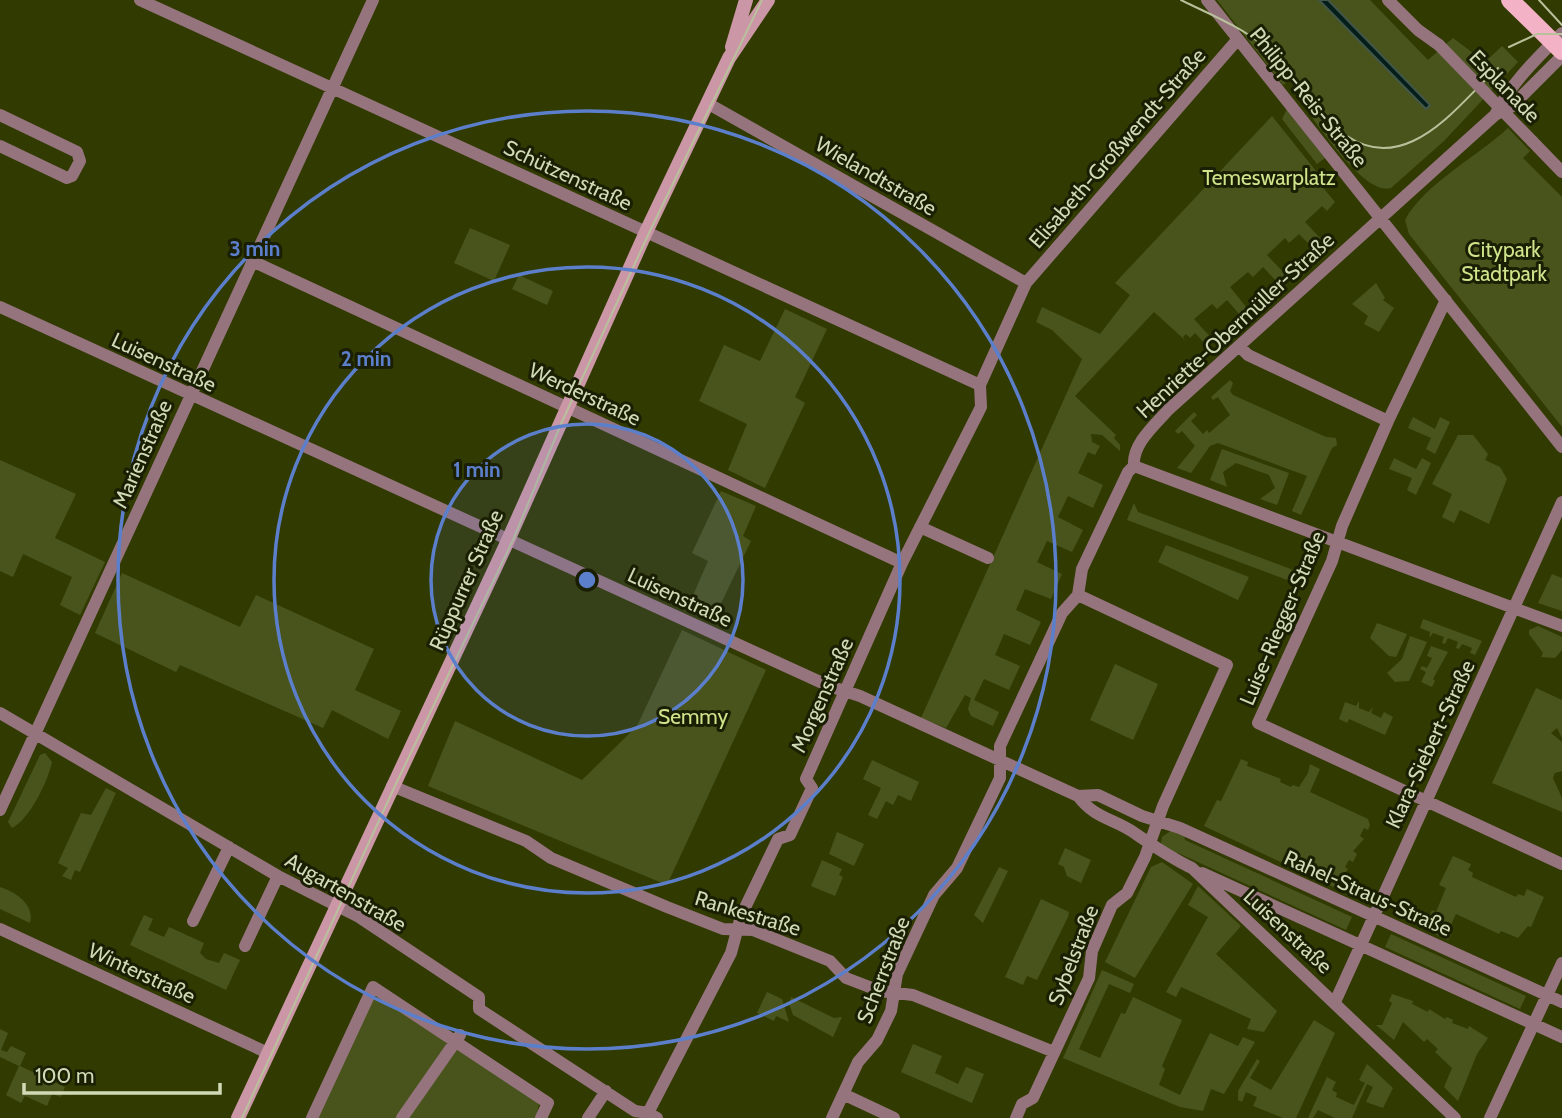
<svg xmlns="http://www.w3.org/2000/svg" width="1562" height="1118" viewBox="0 0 1562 1118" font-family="Cabin,sans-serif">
  <rect width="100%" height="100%" fill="#313a01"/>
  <path fill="#49541d" d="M1217,0h153l58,60 25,-22 32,24 17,-16 16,16 -74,79 -53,47c-28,8 -75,-67 -92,-88l4,-3 -13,-17 -7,5z
    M1287,109l38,49 -8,6 -35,-45z
    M1272,116l52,65 -4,3 15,18 -8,9 -5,-5 -17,16 18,19 -9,8 -15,-15 -10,9 -4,-5 -18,17 19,20 -9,7 -14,-15 -10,10 -5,-5 -18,15 17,21 -7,7 -13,-15 -10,9 -5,-5 -18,15 19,21 -6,6 -12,-13 -5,5 -4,-4 -3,3 3,4 -32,-29 -79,84 41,39 -2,3 6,7v6l-18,-16 -11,-1 1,8 8,4 -5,9 -7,-3 -10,21 25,12 -10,23 -25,-12 -10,21 25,13 -11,22 -25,-11 -10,21 25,12 -11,25 -26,-10 -9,21 25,12 -11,23 -26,-11 -9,21 25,11 -11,24 -25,-11 -10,21 25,12 -6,14 -22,-10 -3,-7 3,-11 -6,-3 -19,33 -25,-10 161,-359 -30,-29 -16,-8 6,-15 58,27 30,-39 -15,-12z
    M1508,128l22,23 -7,7 39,39v230l-153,-193 -4,-14c19,-36 72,-63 103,-92z
    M470,228l40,17 -16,36 -40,-18z
    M519,275l34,16 -6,14 -35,-16z
    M1376,283l9,15 -2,2 11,8 -15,24 -15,-8 4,-8 -16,-12z
    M785,309l42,20 -32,68 10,6 -40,85 -37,-18 19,-46 -48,-23 25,-56 36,16z
    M1230,380l3,3 -3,8 3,4 93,42 10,1 1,7 -5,3 -31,67 -9,-4 15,-35 -89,-33 -8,3 -19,27 -14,-5 18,-22 -13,-15 -4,3 -3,-3 19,-19 3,3 -6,6 12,13 4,-4 2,3 21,-18 -12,-18 -5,3 -2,-3z
    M1413,417l22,12 5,-12 10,5 -15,32 -9,-5 5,-11 -23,-10z
    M1458,435h15l15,19 -3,6 15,7 7,12 -18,45 -29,-14 -6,13 -12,-6 10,-23 -20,-10z
    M1222,449l67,24 -12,32 -17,-6 15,-11 -6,-13 -33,-12 -13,9 4,15 -17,-7z
    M1394,458l22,11 6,-11 9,5 -15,32 -9,-5 5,-12 -23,-9z
    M0,460l76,34 -21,44 50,24 -25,53 -20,-10 12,-28 -49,-23 -10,23 -13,-6z
    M721,491l35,15 -13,30 8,5 -38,79 -26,-11 21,-48 -16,-8z
    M1134,503l4,9 158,59 10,-4 -8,17 -171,-64z
    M1166,545l83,32 -11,23 -80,-38z
    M122,573l118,54 16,-32 118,54 -19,41 46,21 -13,28 -56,-29 -9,18 -143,-63 -4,7 -81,-39z
    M1552,574l10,4v33l-24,-8z
    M1423,619l59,22 -7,14 -5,-2 2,-5 -10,-4 -3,5 -3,-1 2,-6 -10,-4 -3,6 -3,-1 2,-6 -11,-4 -4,5 1,-6 -10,-4z
    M1377,623l30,11 -11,23 -7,-1 -19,-18z
    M1538,626l24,11v13l-7,8 -14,-1 2,-4 -14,-19v-4z
    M682,630l84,40 -99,215 -239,-99 27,-65 127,59 55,-54z
    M1410,636l17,6 -18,39 -14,1 -8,-9 15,-14z
    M1431,646l17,6 -15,27 2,2 -3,6 -11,-5 5,-10 -6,-3 2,-3 5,2 5,-10 -5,-2z
    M1115,664l43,20 -25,56 -43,-20z
    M1536,688l26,12v38l-5,-10 -6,5 11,9v29l-7,2 -2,5 9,20v14l-70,-29z
    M1359,701v7l10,4 4,-5 -2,6 10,5 3,-6 9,5 -8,18 -36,-16 -2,4 -8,-4 6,-17 11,4z
    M45,753l7,9c-4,19 -22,57 -40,66l-4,-6 32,-67z
    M1241,759l7,3 -1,4 34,13 -1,3 11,5 2,-2 6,2 9,-14 2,-9 10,5 -10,23 58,27 2,6 -2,5 -4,-2 -4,8 4,3 -11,12 4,3 -4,8 -4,-2 -4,7 3,2 -10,14 5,3 -3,4 -136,-64 13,-26 4,1z
    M872,760l47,22 -8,19 -13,-6 -5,10 -7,-4 -9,18 -9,-4 13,-27 -18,-9z
    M106,788l10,5 -36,79 -5,-2 -4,10 -9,-4 6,-8 -10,-5 23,-50 10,2z
    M1172,830l12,5 1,5 167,77 -6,13 -168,-77 -5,3 -12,-13 1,-6z
    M837,832l27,12 -10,22 -25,-12z
    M1065,848l26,12 -10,23 -14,-7 -3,-9 -6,-3z
    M1453,856l18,8 -3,6 5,3 -1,4 44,20 2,-3 6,2 3,-7 17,8 -13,30 -3,-1 -10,12 -17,-7 -2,3 -43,-20 -9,19 4,2 -3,5 -28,-13 5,-10 3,2 4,-9 4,2 10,-24 -7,-3z
    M822,860l20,9 -3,6 4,2 -8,19 -24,-10z
    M1162,862l31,22 -58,94 -30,-16 46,-95z
    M999,867l9,4 -25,52 -9,-8z
    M1198,886l43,40 -25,28 61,57 -13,21 -17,-3 4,-10 -70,-32 -5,10 -10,-5 42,-75 -20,-12z
    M0,887c16,5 35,18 30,36l-30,-14z
    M1041,899l28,13 -1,5 -31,63 -10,-4 -4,9 -18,-8z
    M144,915l9,4 -5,11 16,7 5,-10 35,16 -4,10 6,6 13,4 5,-10 16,7 -14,30 -96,-45z
    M1391,934l135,62 -6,13 -135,-62z
    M1102,970l32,14 -4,9 -21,-9 -30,65 21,9 21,-45 4,1 8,-17 49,23 -20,46 3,3 -6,16 21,10 30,-62 28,13 5,-9 12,5 -31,52 -13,-5 -8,22 -23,-4 -117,-49z
    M767,992l15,7 7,23 -13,-6 -2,5 -17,-8z
    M1392,994l21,7 -1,3 16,8 1,-3 16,10 2,-2 6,3 -1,3 16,6 1,-3 19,12 -11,16 -19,47 -14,-14 8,-19 -17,-16 3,-3 -11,-10 -3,3 -21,-20 -9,18 -18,-15h6l10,-22 -3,-2z
    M380,996l159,108 -3,14h-219l54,-116z
    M791,997l43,21 8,-1 -9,20 -40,-22 -4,-11z
    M1314,1020l21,13 -39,85h-13l-30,-12 4,-9 -11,-5 -4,10 -4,-2v-9l19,-32 3,2 -10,17 21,12z
    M0,1029l8,4 -7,17 6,2 4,-6 15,7 -6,13 45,21 -4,10 -9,-3 -5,12 -22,-10 -4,7 -15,-8 13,-29 -19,-9z
    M913,1044l29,12 -7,17 23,11 8,-17 18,7 -12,29 -71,-31z
    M1367,1064l26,24 -10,20 -17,-6 7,-15 -6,-3 -15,34h-17l-17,-8 -5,8h-5l19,-41 9,5 -4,8 5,3 -1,4 18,8 11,-22 -6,-3z"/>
  <path fill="#041e1a" stroke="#425649" stroke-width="2" d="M1319,0h9l102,105 -4,4z"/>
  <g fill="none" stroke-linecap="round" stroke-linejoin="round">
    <path stroke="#95747e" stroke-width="12" d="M140,0l840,385
      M1207,0l355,447
      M1388,0l30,30 21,15
      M707,103l319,180
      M0,115l77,37 3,9 -8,15 -5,2 -67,-32
      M1495,115c16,-32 42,-57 67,-82
      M1532,141l30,31
      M252,261l650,302
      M1446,300l-58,121 -46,105 -10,35 -74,162 304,141
      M0,307l829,379 31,10 218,100 20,-1 44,21 38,12 382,174
      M1239,346l9,9 140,66
      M1134,466l428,160
      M920,527l68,31
      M0,713l278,163 81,41 120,80v12l156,102 13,2 9,5
      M392,786l134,55 25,17 116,49 56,22 30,1 77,31 16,17 34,13 33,4 141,57
      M1078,796c18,24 36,22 58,38 19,13 35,24 56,34l263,250
      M0,810l373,-810
      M1202,873l360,164
      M193,921l36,-74
      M0,929l268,124
      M245,946l33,-70
      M1335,1002l227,-500
      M843,1094l51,24
      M648,1113l83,-160 10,-37 37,-77 12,-4 22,-47 -6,-9 96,-216 79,-156 -1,-22 46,-102 212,-244
      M312,1118l61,-131 175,116 -7,15
      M402,1118l58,-83
      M588,1118l18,-27
      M832,1118l26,-56 19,-22 14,-29 6,-37 37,-79 23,-27 43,-90v-32l62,-133 16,-18 4,-26 46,-97 6,-6c-2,-22 21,-41 34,-56l327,-295 16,-8 51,-51
      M1016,1118l6,-14 11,-6 56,-120 3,-27 20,-46 15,-12 18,-36 18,-51 64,-141 -149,-70
      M1490,1118l72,-155"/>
    <path stroke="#cb97a6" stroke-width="14" d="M732,47l14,-47
      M238,1118l267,-571 141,-315 83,-174 39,-58"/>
    <path stroke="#f4b2c6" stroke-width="18" d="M1510,0l52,51"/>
    <path stroke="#b8c19b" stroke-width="2" d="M1181,0c28,14 59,26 84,47 43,37 77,127 148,94 33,-15 59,-50 85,-73
      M1539,0l23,25
      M1509,47l28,-13h25
      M242,1118l152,-330 119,-248 48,-116 88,-191 113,-233"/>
    <path stroke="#95747e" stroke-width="12" d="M1439,45l93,96"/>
  </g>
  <circle cx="587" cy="580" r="156" fill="#5c7fcc" fill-opacity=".12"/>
  <g fill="none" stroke="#5c7fcc" stroke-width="3.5">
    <circle cx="587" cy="580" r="156"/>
    <circle cx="587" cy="580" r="313"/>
    <circle cx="587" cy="580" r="469"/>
  </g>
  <g text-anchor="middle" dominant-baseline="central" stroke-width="6" stroke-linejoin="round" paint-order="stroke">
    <g font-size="21" fill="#d1dab7" stroke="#1a1f03">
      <text transform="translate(1505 86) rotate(46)">Esplanade</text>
      <text transform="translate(1309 97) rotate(51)">Philipp-Reis-Straße</text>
      <text transform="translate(1117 148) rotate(-49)">Elisabeth-Großwendt-Straße</text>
      <text transform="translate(568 175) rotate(25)">Schützenstraße</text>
      <text transform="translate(876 176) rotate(30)">Wielandtstraße</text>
      <text transform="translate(1235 325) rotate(-43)">Henriette-Obermüller-Straße</text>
      <text transform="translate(164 362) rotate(25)">Luisenstraße</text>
      <text transform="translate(585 394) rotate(25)">Werderstraße</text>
      <text transform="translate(142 454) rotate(-66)">Marienstraße</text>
      <text transform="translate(466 580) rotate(-66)">Rüppurrer Straße</text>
      <text transform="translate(680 597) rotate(25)">Luisenstraße</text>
      <text transform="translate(1282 618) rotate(-67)">Luise-Riegger-Straße</text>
      <text transform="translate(822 695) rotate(-66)">Morgenstraße</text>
      <text transform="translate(1430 744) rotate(-65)">Klara-Siebert-Straße</text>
      <text transform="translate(346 892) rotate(30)">Augartenstraße</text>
      <text transform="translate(1368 893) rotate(24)">Rahel-Straus-Straße</text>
      <text transform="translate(748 913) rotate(17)">Rankestraße</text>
      <text transform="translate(1288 931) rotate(43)">Luisenstraße</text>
      <text transform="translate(1073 955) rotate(-69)">Sybelstraße</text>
      <text transform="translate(883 970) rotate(-69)">Scherrstraße</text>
      <text transform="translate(142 973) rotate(25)">Winterstraße</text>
    </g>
    <g font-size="21" fill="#d0e48c" stroke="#1a1f03">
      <text x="1269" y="177">Temeswarplatz</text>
      <text x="1504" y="249">Citypark<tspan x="1504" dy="24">Stadtpark</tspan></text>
      <text x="693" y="716">Semmy</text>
    </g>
  </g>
  <circle cx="587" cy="580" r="10" fill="#5c7fcc" stroke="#1a1f03" stroke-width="3.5"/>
  <g font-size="21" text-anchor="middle" font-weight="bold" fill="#5c7fcc" stroke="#1a1f03" stroke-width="6" stroke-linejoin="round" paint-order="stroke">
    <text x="255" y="256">3 min</text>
    <text x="366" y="366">2 min</text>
    <text x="477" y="477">1 min</text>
  </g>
  <path d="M24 1083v10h196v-10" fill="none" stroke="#d1dab7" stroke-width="3.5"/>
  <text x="35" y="1083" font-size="21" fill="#d1dab7" stroke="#1a1f03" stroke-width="5" paint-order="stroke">100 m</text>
</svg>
